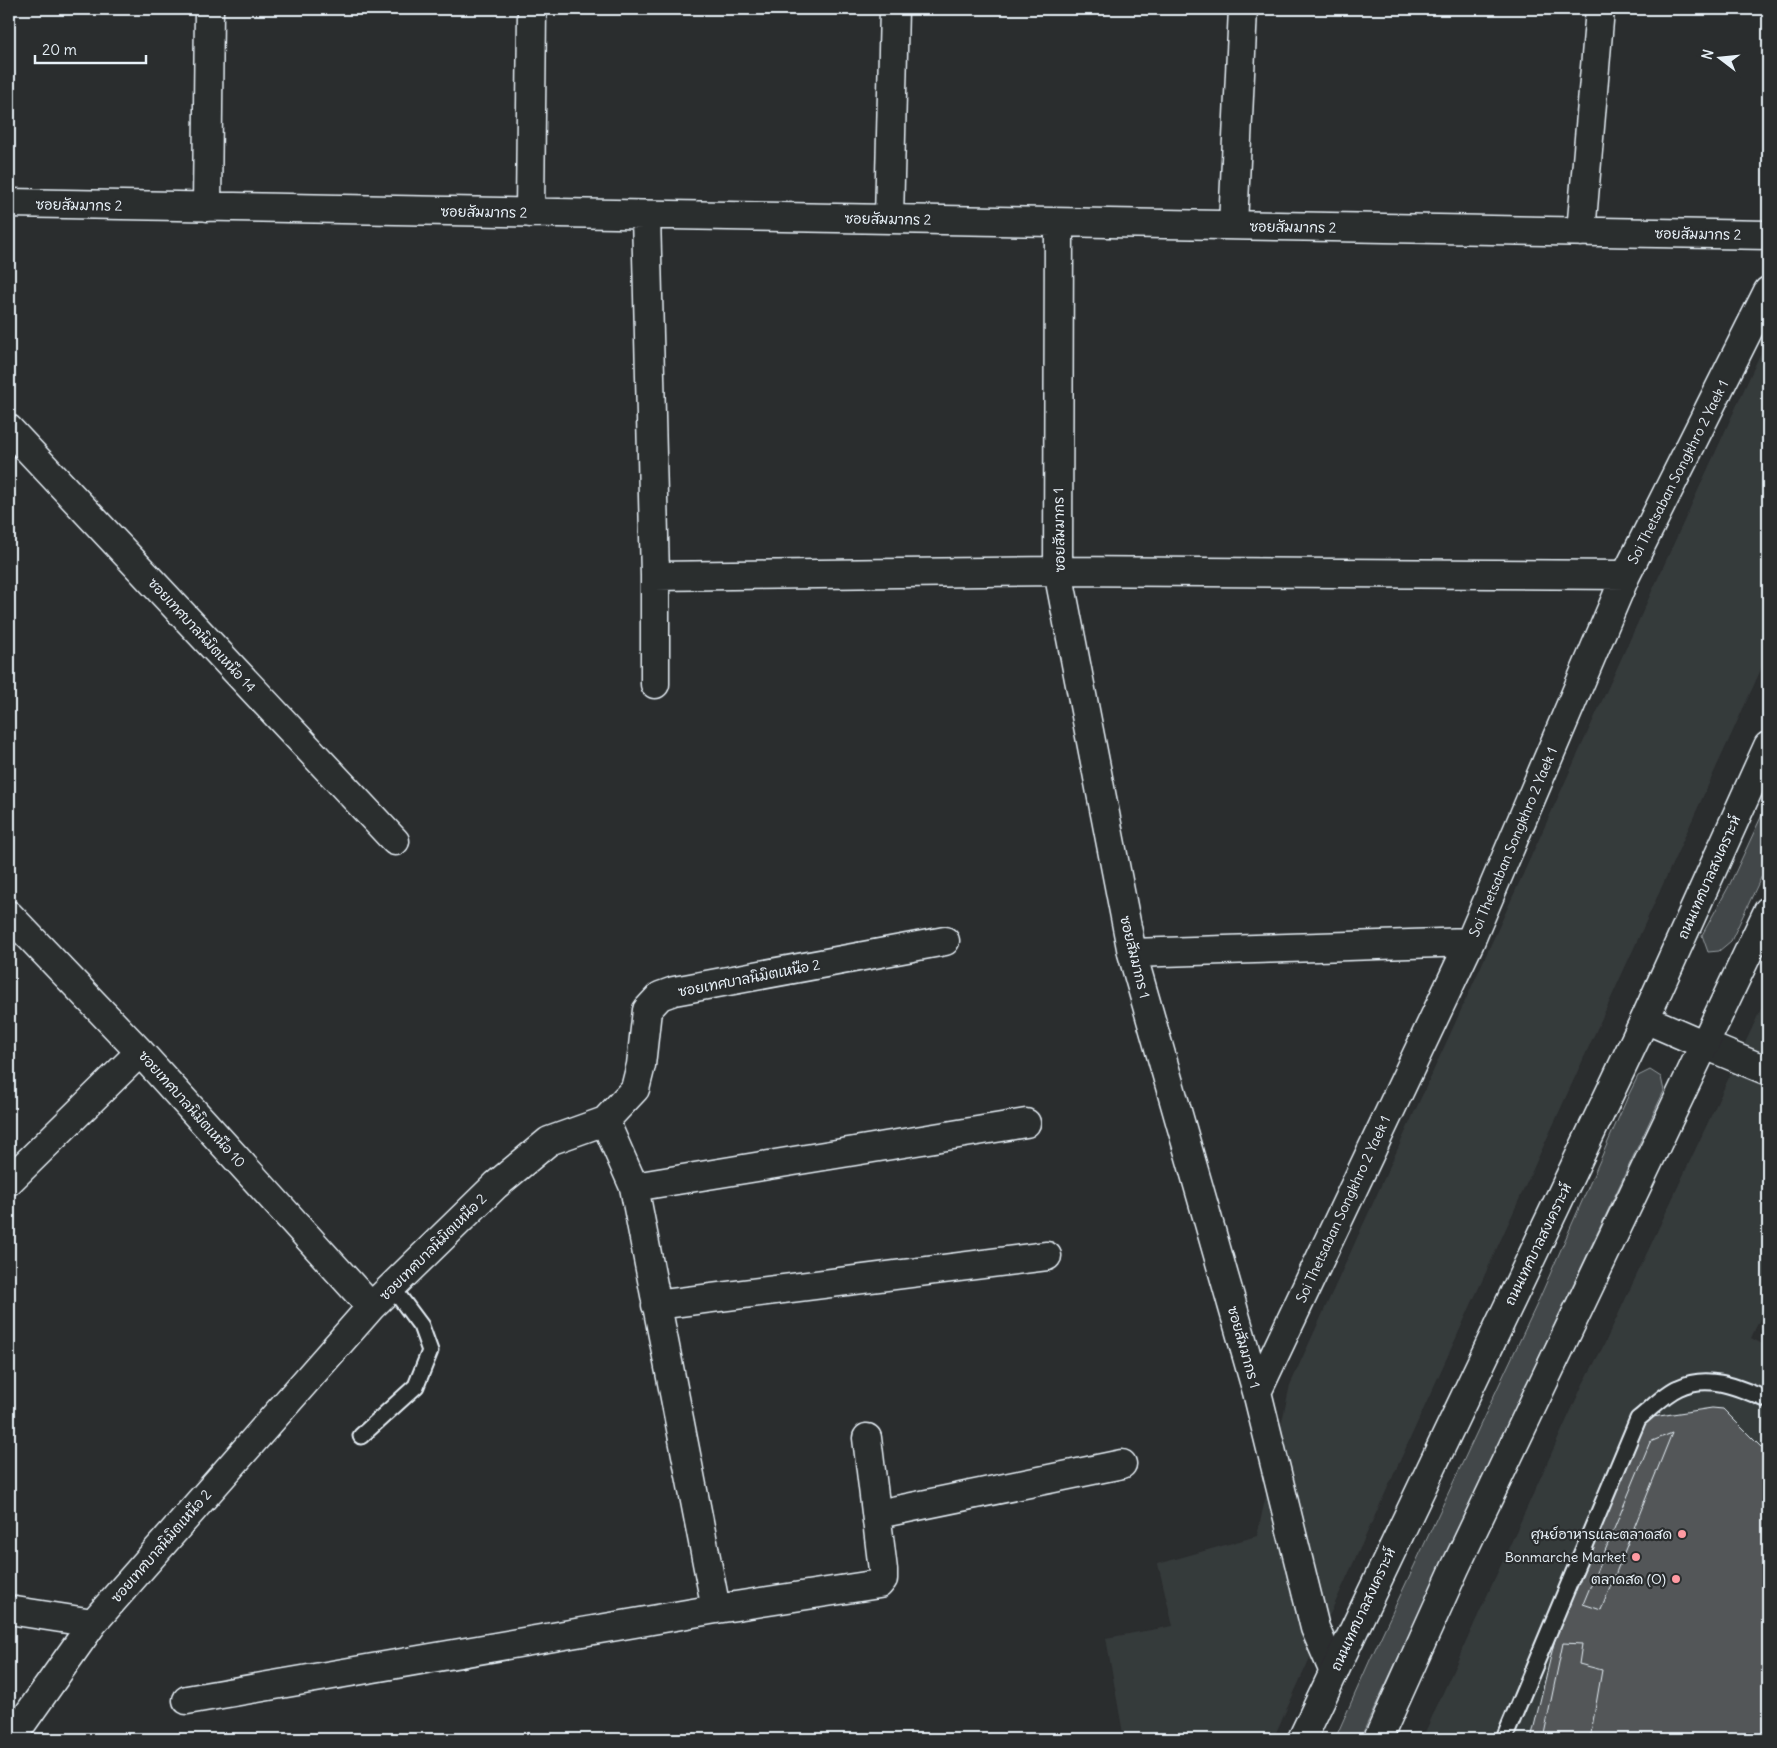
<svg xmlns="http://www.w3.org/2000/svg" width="1777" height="1748" viewBox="0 0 1777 1748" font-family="Delius,'Playpen Sans Thai',sans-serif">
  <rect width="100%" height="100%" fill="#2a2d2e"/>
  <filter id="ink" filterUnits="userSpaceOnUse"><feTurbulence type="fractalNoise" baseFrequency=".02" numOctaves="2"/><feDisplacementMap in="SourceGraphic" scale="10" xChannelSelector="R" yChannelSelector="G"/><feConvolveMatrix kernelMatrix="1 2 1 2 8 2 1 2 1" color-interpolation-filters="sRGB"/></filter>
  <g filter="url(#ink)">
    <path fill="#363a3b" d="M1768,337v317l-495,1085h-149l-18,-101 67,-12 -15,-62 99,-28 33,-151z
      M1768,994v308l-17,36 17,9v392h-346l161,-355 21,-39z"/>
    <path fill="#424648" stroke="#959ca0" d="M1768,802v61l-37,78 -12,10 -11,1 -6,-17 27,-49z
      M1650,1070l11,7 3,14 -304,648h-25l35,-79 167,-356 92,-210 9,-18z"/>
    <path fill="#535759" stroke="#e8f1f8" d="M1712,1408l11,1 45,45v260l-7,25h-230l29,-121 86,-200z
      M1672,1433l-71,177 -18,-6 67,-162z
      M1563,1643l19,1 -3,20 23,6 -12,69h-47z"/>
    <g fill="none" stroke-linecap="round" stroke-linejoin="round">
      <g stroke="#e8f1f8" stroke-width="19">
        <path id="service" d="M361,1436l55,-50 14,-35 -9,-25 -29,-39
          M1504,1739l134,-320c13,-10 26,-25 40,-31 31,-15 61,0 90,12"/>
      </g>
      <g stroke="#e8f1f8" stroke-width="31">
        <path id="minor" d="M9,203l1759,32
          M207,207l2,-198
          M530,213l2,-204
          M646,215l9,361v108
          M889,219l5,-210
          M1059,223l-1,348 74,382 125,439 58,236 19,44
          M1233,225l10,-216
          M1581,232l19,-223
          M9,429l386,412
          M655,576l403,-5 568,4
          M9,915l131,137 231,255
          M1132,953l338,-11
          M1705,1045l63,26
          M605,1121l29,66 82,422
          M9,1181l131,-129
          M634,1187l392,-64
          M656,1305l391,-49
          M1257,1392l213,-450 156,-367 142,-284
          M878,1514l244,-50
          M9,1610l84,13
          M187,1700l529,-91 163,-25 4,-5v-9l-16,-132
          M11,1739l82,-116 278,-316 125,-122 53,-44 56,-20 30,-32 6,-24 6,-55 13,-14 14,-5 271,-50"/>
      </g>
      <g stroke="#e8f1f8" stroke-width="31">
        <path id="tertiary" d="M1645,1019l60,26
          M1302,1739l343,-720 123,-273
          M1378,1739l77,-171 313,-657"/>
      </g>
      <path stroke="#e8f1f8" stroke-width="3" stroke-dasharray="1 4" stroke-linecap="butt" d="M1766,1739l2,-7"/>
      <use href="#service" stroke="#2a2d2e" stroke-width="15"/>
      <use href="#minor" stroke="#2a2d2e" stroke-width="28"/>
      <use href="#tertiary" stroke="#2a2d2e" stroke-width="28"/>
    </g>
  </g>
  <g fill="#ff9aa2" stroke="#2a2d2e" stroke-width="2">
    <circle cx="1682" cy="1534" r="5"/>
    <circle cx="1636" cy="1557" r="5"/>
    <circle cx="1676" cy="1579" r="5"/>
  </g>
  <g text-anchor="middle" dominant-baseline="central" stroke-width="4.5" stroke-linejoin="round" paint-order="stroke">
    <g font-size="14" fill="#e8f1f8" stroke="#2a2d2e">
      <text transform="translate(79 205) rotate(1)">ซอยสัมมากร 2</text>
      <text transform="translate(484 212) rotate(1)">ซอยสัมมากร 2</text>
      <text transform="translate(888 219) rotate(1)">ซอยสัมมากร 2</text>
      <text transform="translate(1293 227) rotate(1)">ซอยสัมมากร 2</text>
      <text transform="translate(1698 234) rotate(1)">ซอยสัมมากร 2</text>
      <text transform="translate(1678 472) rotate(-63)">Soi Thetsaban Songkhro 2 Yaek 1</text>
      <text transform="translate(1059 530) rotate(-91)">ซอยสัมมากร 1</text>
      <text transform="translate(202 635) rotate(47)">ซอยเทศบาลนิมิตเหนือ 14</text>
      <text transform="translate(1513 842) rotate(-67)">Soi Thetsaban Songkhro 2 Yaek 1</text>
      <text transform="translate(1709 877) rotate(-66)">ถนนเทศบาลสงเคราะห์</text>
      <text transform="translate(1135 957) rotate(76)">ซอยสัมมากร 1</text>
      <text transform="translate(749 978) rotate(-11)">ซอยเทศบาลนิมิตเหนือ 2</text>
      <text transform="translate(192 1109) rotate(48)">ซอยเทศบาลนิมิตเหนือ 10</text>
      <text transform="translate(1343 1209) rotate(-65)">Soi Thetsaban Songkhro 2 Yaek 1</text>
      <text transform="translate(1538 1244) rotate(-64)">ถนนเทศบาลสงเคราะห์</text>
      <text transform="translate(433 1247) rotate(-45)">ซอยเทศบาลนิมิตเหนือ 2</text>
      <text transform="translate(1244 1347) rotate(74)">ซอยสัมมากร 1</text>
      <text transform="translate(161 1546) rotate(-49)">ซอยเทศบาลนิมิตเหนือ 2</text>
      <text transform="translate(1363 1609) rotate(-65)">ถนนเทศบาลสงเคราะห์</text>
    </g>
    <g font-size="14" fill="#e8f1f8" stroke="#2a2d2e" text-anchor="end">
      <text x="1672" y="1534">ศูนย์อาหารและตลาดสด</text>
      <text x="1626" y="1557">Bonmarche Market</text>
      <text x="1666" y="1579">ตลาดสด (O)</text>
    </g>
  </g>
  <rect width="1777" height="1748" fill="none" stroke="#2a2d2e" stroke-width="30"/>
  <rect x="15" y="15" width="1747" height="1718" fill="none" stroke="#e8f1f8" stroke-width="2" filter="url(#ink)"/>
  <g transform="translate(1720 58) rotate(286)" stroke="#2a2d2e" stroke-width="4" paint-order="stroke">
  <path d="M0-4L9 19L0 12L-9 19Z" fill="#e8f1f8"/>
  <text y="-8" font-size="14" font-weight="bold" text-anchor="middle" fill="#e8f1f8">N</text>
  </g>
  <path d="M35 55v8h111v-8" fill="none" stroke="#e8f1f8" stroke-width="2.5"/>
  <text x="42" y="55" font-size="15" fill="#e8f1f8" stroke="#2a2d2e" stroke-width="4" paint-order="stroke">20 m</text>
</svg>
